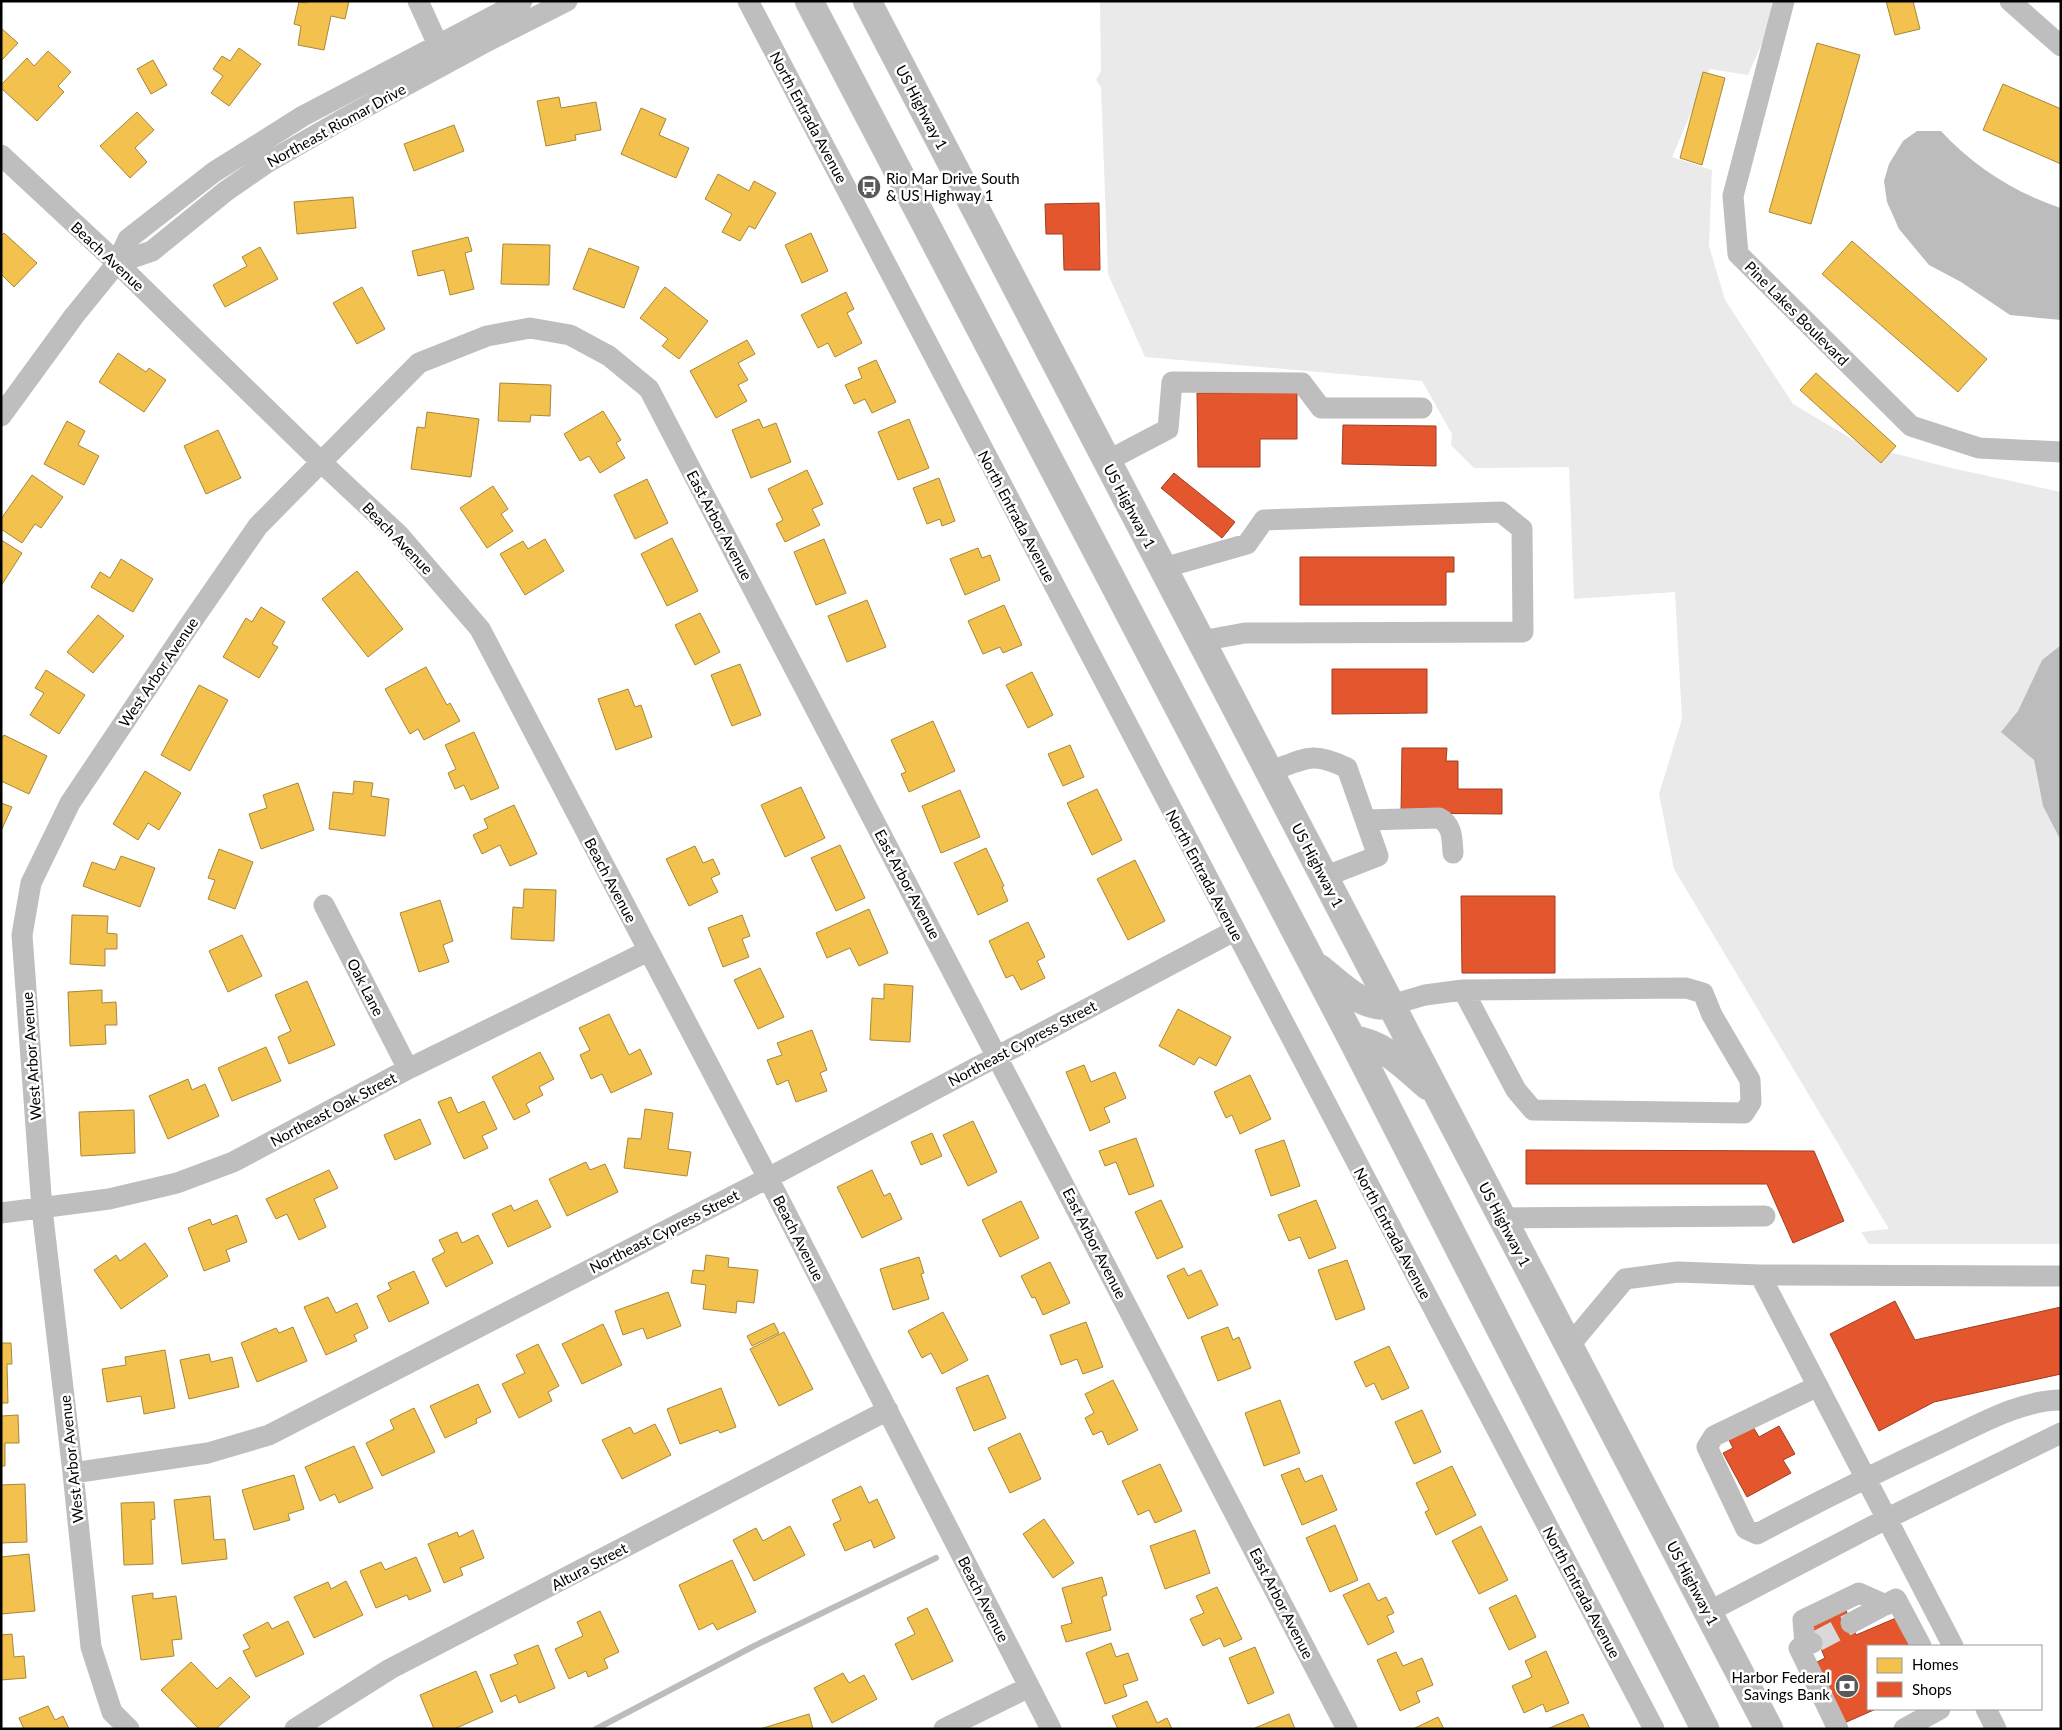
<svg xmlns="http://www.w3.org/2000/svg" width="2062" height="1730" viewBox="0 0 2062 1730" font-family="Lato,sans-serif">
  <rect width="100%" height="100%" fill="#fff"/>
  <path fill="#eaeaea" d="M1100,1h672l-2,24 -22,50 -38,-6 -38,88 40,13 -3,76 16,54 68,104 69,41 89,23 110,24v153l-19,15 -24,51 -16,21 32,28 9,46 18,35v403h-192l-8,-12 28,-3 -215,-360 -15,-75 23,-75 -7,-127 -101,7 -5,-132 -95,1 -23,-23 1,-11 -30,-53 -277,-24 -37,-83 -7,-187 -5,-7 5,-9z"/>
  <path fill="#bcbcbc" d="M1917,131h24c32,35 74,62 120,77v112l-51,-5 -49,-33 -32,-17 -30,-36 -12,-27 -3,-21 5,-17 14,-23z
    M2061,645v196l-18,-35 -9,-46 -33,-28 17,-21 24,-51z"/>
  <path fill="#f2c14e" stroke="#a98737" d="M308,1h41l-4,18 -14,-3 -7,34 -26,-5 3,-19 -7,-2 5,-22 8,1z
    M1886,1h27l7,28 -25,6z
    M1,28l17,15 -17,18z
    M1817,43l43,12 -49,169 -42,-12z
    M239,48l22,16 -32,42 -18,-13 12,-17 -10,-7 9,-13 8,5z
    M48,51l23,21 -13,14 6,6 -27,29 -36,-33v-3l26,-27 7,8z
    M153,60l14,25 -16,9 -14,-25z
    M1703,72l22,6 -23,87 -22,-7z
    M2003,84l58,25v55l-78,-34z
    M559,97l2,11 35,-6 5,28 -26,5 1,5 -30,6 -9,-45z
    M641,108l25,11 -7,16 30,13 -13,30 -55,-24z
    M137,112l17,18 -19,18 12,14 -17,16 -30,-32z
    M454,125l10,26 -50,20 -10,-27z
    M718,174l31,17 5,-10 22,12 -21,36 -6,-3 -9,15 -18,-9 10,-18 -27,-15z
    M353,197l3,31 -59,6 -3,-32z
    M4,233l33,30 -23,24 -13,-13v-38z
    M811,233l17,38 -26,12 -17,-38z
    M468,237l4,14 -7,2 9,36 -24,6 -6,-25 -26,6 -6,-25z
    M1852,241l135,118 -29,33 -136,-118z
    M503,244l47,1 -1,40 -48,-1z
    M260,247l18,32 -53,28 -12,-22 34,-19 -5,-9z
    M589,248l50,19 -15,41 -51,-19z
    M362,287l23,42 -28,15 -24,-41z
    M665,287l43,34 -29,38 -17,-13 6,-7 -28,-21z
    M846,292l8,17 -7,4 15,30 -27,14 -7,-14 -10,5 -17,-33z
    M747,340l8,14 -17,9 10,17 -10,5 9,16 -31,17 -26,-47z
    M118,353l28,19 3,-4 17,12 -22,32 -45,-30z
    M876,360l20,42 -24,11 -7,-14 -11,5 -9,-19 17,-7 -4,-10z
    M1816,373l80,73 -15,17 -81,-73z
    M500,383l51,2 -1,31 -19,-1 -1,7 -32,-1z
    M603,411l18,29 -5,3 9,15 -25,15 -11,-17 -9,5 -16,-27z
    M427,412l52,7 -8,58 -60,-8 6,-42 8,1z
    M759,419l4,9 13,-5 15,39 -40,16 -19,-48z
    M909,419l20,49 -31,12 -20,-48z
    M67,421l18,10 -7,14 21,11 -15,29 -40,-21z
    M218,430l23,48 -35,16 -22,-48z
    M807,470l16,34 -11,5 8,16 -35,17 -9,-18 7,-4 -15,-31z
    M32,475l31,22 -22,31 -6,-4 -13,19 -21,-14v-10z
    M939,478l16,43 -13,5 -2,-7 -13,5 -14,-36z
    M647,479l21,44 -33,16 -21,-44z
    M493,486l15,23 -7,5 12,17 -26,17 -27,-40z
    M672,538l26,53 -31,15 -26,-52z
    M545,539l19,32 -39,24 -25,-41 23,-13 5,8z
    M824,539l22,54 -30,12 -22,-53z
    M1,540l21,13 -21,33z
    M978,548l4,10 8,-3 10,25 -35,15 -15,-36z
    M121,559l32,20 -20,33 -42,-25 9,-15 10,6z
    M357,571l46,58 -35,28 -46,-58z
    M867,600l19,47 -39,15 -19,-46z
    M1004,605l18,40 -19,8 -3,-6 -17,7 -15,-33z
    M261,607l24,15 -13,22 6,3 -19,31 -36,-21 23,-39 6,4z
    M700,613l20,39 -25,13 -20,-40z
    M98,615l26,21 -31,37 -26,-21z
    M740,664l21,51 -29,11 -21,-51z
    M426,667l21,38 3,-2 10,18 -36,19 -6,-11 -8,5 -25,-45z
    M46,670l39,25 -26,39 -29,-19 14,-22 -9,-5z
    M1032,672l21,43 -25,13 -22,-43z
    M199,685l29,15 -38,71 -29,-16z
    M628,689l7,18 6,-2 11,32 -36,13 -18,-51z
    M933,721l22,50 -46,21 -8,-18 5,-2 -15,-32z
    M474,732l25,56 -28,12 -7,-15 -9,4 -7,-16 8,-4 -11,-24z
    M4,735l43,21 -18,38 -28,-13v-41z
    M1070,745l14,32 -21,9 -15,-32z
    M145,771l36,22 -22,37 -11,-7 -10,17 -25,-16z
    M354,781l19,2 -2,13 18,3 -4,37 -56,-7 4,-37 20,2z
    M298,783l16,47 -53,19 -12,-35 18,-6 -4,-13z
    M801,787l24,51 -40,19 -24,-52z
    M1097,789l25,51 -30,15 -25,-52z
    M960,790l20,47 -39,16 -19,-47z
    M1,803l11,4 -11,24z
    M514,805l23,49 -27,12 -10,-21 -18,9 -9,-19 15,-7 -4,-9z
    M840,845l25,53 -29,13 -25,-53z
    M695,846l8,17 10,-4 7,15 -9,4 7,14 -29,14 -23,-47z
    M986,848l18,38 -2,1 6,14 -30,14 -24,-52z
    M219,849l34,13 -18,47 -27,-10 7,-19 -7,-2z
    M121,856l34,12 -15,39 -57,-21 9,-24 23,8z
    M1135,860l30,61 -37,19 -31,-61z
    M524,889l32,1 -2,51 -43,-2 2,-32 10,1z
    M440,900l13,41 -10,4 6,17 -30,10 -19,-59z
    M869,909l19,44 -29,13 -9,-18 -23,10 -11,-25z
    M72,915l36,1 -1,17 10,1v15h-12v17l-35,-2z
    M742,915l8,21 -8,3 7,18 -26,10 -15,-39z
    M1028,922l17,35 -8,4 8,17 -24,12 -8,-15 -7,3 -17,-37z
    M242,935l20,41 -34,16 -19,-41z
    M760,968l24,49 -26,12 -24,-49z
    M307,981l28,64 -46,19 -11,-27 13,-6 -16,-36z
    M884,984l29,2 -3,56 -40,-2 2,-42 12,1z
    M102,990v13l14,-1 1,23h-12l1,19 -36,2 -2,-54z
    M1178,1009l53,28 -15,29 -17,-9 -5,8 -35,-19z
    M609,1014l20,41 11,-6 12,25 -41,19 -9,-19 -11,5 -11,-24 10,-5 -11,-22z
    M812,1030l15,40 -7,3 7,18 -31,11 -8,-22 -11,5 -10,-25 15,-5 -5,-12z
    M266,1047l15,34 -49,20 -14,-33z
    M540,1052l14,27 -15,8 4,8 -17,9 4,8 -16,8 -22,-43z
    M1084,1065l7,17 24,-10 11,26 -22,10 6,14 -20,9 -24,-59z
    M1250,1075l21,44 -31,15 -8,-19 -6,3 -12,-26z
    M188,1079l4,11 13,-6 14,32 -51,23 -19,-43z
    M451,1097l7,16 26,-12 13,28 -15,7 6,12 -24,11 -26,-57z
    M645,1109l28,4 -5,36 23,3 -4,24 -63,-8 4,-30 13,1z
    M134,1110l1,43 -54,3 -2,-44z
    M420,1119l11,25 -36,16 -11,-25z
    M973,1121l24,51 -29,14 -25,-51z
    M932,1133l10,23 -21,9 -10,-23z
    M1136,1138l18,48 -25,9 -13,-33 -11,4 -6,-15z
    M1284,1140l16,46 -29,10 -16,-46z
    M586,1162l4,8 15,-6 13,28 -51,24 -18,-37z
    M329,1170l9,18 -24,11 12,28 -27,13 -12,-26 -11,5 -10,-20z
    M872,1170l12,26 6,-3 12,26 -40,19 -25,-51z
    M537,1200l14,27 -43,20 -16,-33 19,-9 3,6z
    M1161,1200l22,47 -26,12 -22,-47z
    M1316,1200l20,48 -27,11 -9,-22 -11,4 -11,-26z
    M1021,1201l18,37 -39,19 -18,-37z
    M237,1215l10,27 -21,8 4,11 -26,10 -16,-43 22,-9 2,6z
    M457,1232l5,11 16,-8 15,28 -47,24 -14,-28 13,-7 -6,-12z
    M145,1243l23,33 -47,33 -27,-39 22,-15 4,6z
    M706,1255l23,3 -1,9 30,3 -4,33 -17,-2 -1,12 -33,-4 3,-24 -15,-2 2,-13 11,1z
    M919,1257l5,16 -3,1 8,25 -36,11 -13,-41z
    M1347,1260l18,49 -29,11 -18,-50z
    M1050,1262l20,41 -27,12 -8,-18 -3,1 -11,-22z
    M1184,1268l4,8 13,-6 17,35 -30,14 -21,-43z
    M414,1271l15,32 -40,19 -12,-26 14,-7 -3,-6z
    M668,1292l13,34 -34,13 -4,-11 -20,7 -8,-24z
    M328,1297l8,16 21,-10 11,25 -14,7 3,6 -31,14 -22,-48z
    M943,1312l25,48 -26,14 -11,-21 -9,5 -14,-27z
    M1086,1322l17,45 -20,7 -6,-15 -16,6 -11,-30z
    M774,1323l5,10 -27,13 -5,-10z
    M603,1324l19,41 -40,19 -20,-40z
    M293,1327l14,34 -50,21 -16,-39 35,-15 3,5z
    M1228,1327l5,13 6,-3 12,31 -33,13 -17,-44z
    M784,1332l29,57 -34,17 -29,-57z
    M1,1343h10l1,21h-5l1,39h-7z
    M538,1344l21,42 -11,6 4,9 -33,17 -17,-34 23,-11 -9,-18z
    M1389,1346l20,42 -27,12 -8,-17 -8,4 -12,-25z
    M165,1350l10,58 -31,6 -3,-18 -34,6 -5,-33 24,-4 -1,-8z
    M209,1354l2,8 21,-5 7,30 -50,12 -9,-39z
    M988,1375l18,43 -32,13 -18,-43z
    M1113,1380l25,50 -30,15 -6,-14 -9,4 -8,-17 9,-5 -9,-19z
    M478,1384l13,28 -15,7 1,4 -32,15 -15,-32z
    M721,1388l15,39 -16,6 -2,-3 -38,14 -13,-35z
    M1280,1400l20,53 -36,13 -19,-53z
    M414,1408l21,44 -53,24 -16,-33 28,-14 -4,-9z
    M1422,1410l19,42 -27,12 -19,-42z
    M18,1415l1,28h-14v23h-4v-50z
    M655,1424l16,31 -49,24 -20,-39 28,-13 4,7z
    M1020,1433l21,46 -31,14 -22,-45z
    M354,1446l19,42 -34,15 -4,-9 -15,7 -15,-34z
    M1160,1464l22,47 -27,12 -6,-13 -11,5 -16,-34z
    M1452,1466l24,49 -40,20 -11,-23 4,-2 -13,-27z
    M1299,1468l6,14 17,-7 15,35 -35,15 -21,-50z
    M294,1475l10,34 -16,5 2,6 -36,10 -12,-40z
    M25,1484l2,58 -26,1v-58z
    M861,1486l8,17 8,-4 18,39 -21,10 -3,-8 -26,11 -12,-27 8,-4 -9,-20z
    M210,1496l4,44 11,-1 2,20 -45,5 -8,-64z
    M154,1502l1,17 -4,1 2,44 -29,1 -3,-62z
    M1044,1519l30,44 -21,15 -30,-44z
    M1335,1525l23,55 -28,12 -24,-54z
    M790,1526l15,29 -51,26 -21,-41 23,-12 7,13z
    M1481,1526l27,54 -29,14 -27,-53z
    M473,1530l11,28 -24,10 3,7 -19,8 -16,-39 29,-12 2,5z
    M1195,1530l15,43 -45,16 -15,-43z
    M29,1554l6,57 -34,3v-57z
    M416,1557l15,34 -22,9 -2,-5 -31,13 -16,-37 21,-9 4,8z
    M732,1560l24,52 -39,18 -4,-7 -14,7 -20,-45z
    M1102,1577l5,18 -5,2 9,33 -45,12 -5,-16 11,-3 -10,-35z
    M346,1581l17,34 -49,23 -20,-41 34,-15 3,7z
    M1369,1583l9,18 8,-4 8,16 -7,3 7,16 -26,13 -25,-50z
    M1217,1587l25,52 -18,8 -4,-9 -17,8 -13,-27 14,-6 -8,-17z
    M153,1593v6l23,-3 6,43 -10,1 2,16 -33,4 -9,-64z
    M1516,1595l20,42 -27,13 -20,-42z
    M927,1608l26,53 -41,19 -17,-36 20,-10 -8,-16z
    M600,1611l19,41 -15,7 4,9 -20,9 -2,-6 -17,8 -14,-30 28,-13 -6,-14z
    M288,1621l16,33 -48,23 -13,-26 7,-3 -7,-13 25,-13 4,7z
    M12,1634l2,23 10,-1 2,22 -25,2v-45z
    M1111,1643l5,14 12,-4 10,27 -15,5 4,11 -22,8 -19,-51z
    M538,1645l17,43 -36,15 -3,-8 -15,7 -11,-27 28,-11 -4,-9z
    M1255,1647l19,46 -26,11 -19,-46z
    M1546,1651l23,52 -23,9 -3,-8 -19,9 -12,-27 20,-9 -7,-16z
    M1396,1652l7,14 19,-8 11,27 -17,7 4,10 -20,9 -23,-51z
    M191,1662l26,27 13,-12 20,20 -34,32h-17l-38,-39z
    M476,1671l17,41 -39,17h-20l-14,-34z
    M843,1673l6,10 15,-8 13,24 -45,24 -18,-35z
    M1147,1701l10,22 10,-5 5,11h-54l-6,-13z
    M48,1706l7,14 8,-4 6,13h-45l-5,-11z
    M809,1714l4,15h-53z
    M1289,1714l6,15h-40v-1z
    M1583,1714l7,15h-43z
    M1438,1717l6,12h-31z"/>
  <path fill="#e4572e" stroke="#a03d20" d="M1099,203l1,67h-36l-1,-36h-17l-1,-30z
    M1297,392v47h-37v28h-62l-1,-74z
    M1343,425l93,1v40l-94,-2z
    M1174,473l61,49 -13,16 -61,-50z
    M1300,557h154v15h-8v33h-146z
    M1332,669h95v44l-95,1z
    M1402,748h45l-1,13h12v28h44v25l-101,-1z
    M1461,896h94v77h-93z
    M1526,1150l288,1 30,70 -51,22 -26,-59h-241z
    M1895,1301l20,39 146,-33v67l-127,28 -55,29 -49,-97z
    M1752,1425l7,12 20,-11 16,28 -12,6 8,13 -44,24 -24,-44 10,-5 -5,-10z
    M1845,1608l11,27 40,-17 13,28h-41v63h8l-34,15 -27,-61 10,-5 -15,-35z"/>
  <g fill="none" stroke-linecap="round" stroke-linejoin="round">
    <path stroke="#bcbcbc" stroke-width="6" d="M596,1729l158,-83 182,-88"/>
    <path stroke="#d9d9d9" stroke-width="21" stroke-dasharray="21 11" stroke-linecap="butt" d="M1817,1641l34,-18"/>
    <g stroke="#dbdbdb" stroke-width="29">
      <path id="major" d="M809,1l543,1038 353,690
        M867,1l902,1728
        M1319,968c22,17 42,41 72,37
        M1352,1039c33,5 51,26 76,47"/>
    </g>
    <path stroke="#bebebe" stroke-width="21" d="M418,1l26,57
      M748,1l906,1728
      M1784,1l-51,195 5,58 173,172 68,22 82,4
      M2010,1l51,45
      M1,155l116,108 204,199 79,74 80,93 288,549 283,551
      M117,263l35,-12 74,-60 39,-27 75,-43 142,-77 85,-43
      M1,416l73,-100 43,-53 11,-24 86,-67 89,-56 219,-115
      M1107,461l61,-32 4,-47 130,1 19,25h101
      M1163,568l84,-24 17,-24 237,-8 21,17 1,103 -278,1 -44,8
      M1269,772c36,-13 42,-22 78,-4l31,88 -54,21
      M1366,820l73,-2c14,7 13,21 14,35
      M324,905l84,164
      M1391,1005l34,-10 38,-5 223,-2 17,5 9,22 38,65 1,22 -7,11 -211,-3 -17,-20 -53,-100
      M1,1213l108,-14 68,-16 56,-21 175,-93 240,-118
      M1502,1218l263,-2
      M1760,1275l193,371
      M1569,1346l56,-67 53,-7 82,3 301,1
      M1818,1386l-104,50 -7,11 39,82 11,5c62,-33 125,-64 189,-94 34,-16 76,-40 115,-40
      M73,1473l135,-20 61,-18 499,-257 466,-247
      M1708,1612l178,-93 175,-86
      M1851,1623l45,-24 25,47
      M1812,1643l-13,5 39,81
      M1805,1646l-2,-26 56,-27 27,12
      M1986,1709l10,20
      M129,1729l-17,-17 -21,-65 -18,-174 -31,-264 -20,-274 9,-52 39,-80 118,-176 70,-101 161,-163 68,-27 43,-8 40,7 39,21 40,33 698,1340
      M295,1729l95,-60 498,-259
      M944,1729l85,-42
      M1904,1729l36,-20"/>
    <use href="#major" stroke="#bdbdbd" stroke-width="28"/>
  </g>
  <defs>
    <g id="bus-disc" transform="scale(1.25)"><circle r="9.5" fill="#595959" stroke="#fff"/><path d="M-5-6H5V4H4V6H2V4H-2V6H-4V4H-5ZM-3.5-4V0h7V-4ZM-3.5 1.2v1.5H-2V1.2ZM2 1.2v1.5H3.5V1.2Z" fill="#fff"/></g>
    <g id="bank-disc" transform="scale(1.25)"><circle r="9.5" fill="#595959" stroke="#fff"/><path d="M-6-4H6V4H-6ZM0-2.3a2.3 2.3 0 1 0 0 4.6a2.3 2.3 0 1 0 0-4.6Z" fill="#fff"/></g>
  </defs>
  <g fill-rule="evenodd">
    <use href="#bus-disc" x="869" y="187"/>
    <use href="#bank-disc" x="1847" y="1686"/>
  </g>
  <g text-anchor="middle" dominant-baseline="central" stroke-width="5" stroke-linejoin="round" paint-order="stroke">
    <g font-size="15" fill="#000" stroke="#fff">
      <text transform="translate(922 107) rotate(62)">US Highway 1</text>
      <text transform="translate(809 117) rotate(62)">North Entrada Avenue</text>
      <text transform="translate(336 125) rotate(-29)">Northeast Riomar Drive</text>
      <text transform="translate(108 256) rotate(43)">Beach Avenue</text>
      <text transform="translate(1797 313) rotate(45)">Pine Lakes Boulevard</text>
      <text transform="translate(1130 506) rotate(62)">US Highway 1</text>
      <text transform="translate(1017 516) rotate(62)">North Entrada Avenue</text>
      <text transform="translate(720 525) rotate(62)">East Arbor Avenue</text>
      <text transform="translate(398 538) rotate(46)">Beach Avenue</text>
      <text transform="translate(158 672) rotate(-56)">West Arbor Avenue</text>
      <text transform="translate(1318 865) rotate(62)">US Highway 1</text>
      <text transform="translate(1205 875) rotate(62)">North Entrada Avenue</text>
      <text transform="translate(611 880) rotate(62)">Beach Avenue</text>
      <text transform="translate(908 884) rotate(62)">East Arbor Avenue</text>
      <text transform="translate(366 987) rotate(63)">Oak Lane</text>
      <text transform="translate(1022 1043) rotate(-28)">Northeast Cypress Street</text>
      <text transform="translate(31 1056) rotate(-94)">West Arbor Avenue</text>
      <text transform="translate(333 1109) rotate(-28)">Northeast Oak Street</text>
      <text transform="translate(1505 1224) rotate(62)">US Highway 1</text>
      <text transform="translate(664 1231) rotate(-27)">Northeast Cypress Street</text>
      <text transform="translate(1393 1233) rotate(62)">North Entrada Avenue</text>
      <text transform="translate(799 1238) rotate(63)">Beach Avenue</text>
      <text transform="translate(1095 1243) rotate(63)">East Arbor Avenue</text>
      <text transform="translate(71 1459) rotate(-96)">West Arbor Avenue</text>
      <text transform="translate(589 1566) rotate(-28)">Altura Street</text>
      <text transform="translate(1693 1583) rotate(62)">US Highway 1</text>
      <text transform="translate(1582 1592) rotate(62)">North Entrada Avenue</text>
      <text transform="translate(984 1599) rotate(63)">Beach Avenue</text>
      <text transform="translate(1282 1603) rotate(63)">East Arbor Avenue</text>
    </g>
    <g font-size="15" fill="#000" stroke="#fff" text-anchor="start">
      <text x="886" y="178">Rio Mar Drive South<tspan x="886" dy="17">&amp; US Highway 1</tspan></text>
      <text x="1830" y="1677" text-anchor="end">Harbor Federal<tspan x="1830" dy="17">Savings Bank</tspan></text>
    </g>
  </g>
  <rect width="2062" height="1730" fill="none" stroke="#000000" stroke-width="5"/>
  <rect x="1867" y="1645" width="175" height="65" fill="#ffffff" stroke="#999999"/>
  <rect x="1877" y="1658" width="25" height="15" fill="#f2c14e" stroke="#999999"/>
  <text x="1912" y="1670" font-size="15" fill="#000000">Homes</text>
  <rect x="1877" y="1682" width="25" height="15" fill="#e4572e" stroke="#999999"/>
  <text x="1912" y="1695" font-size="15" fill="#000000">Shops</text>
</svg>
